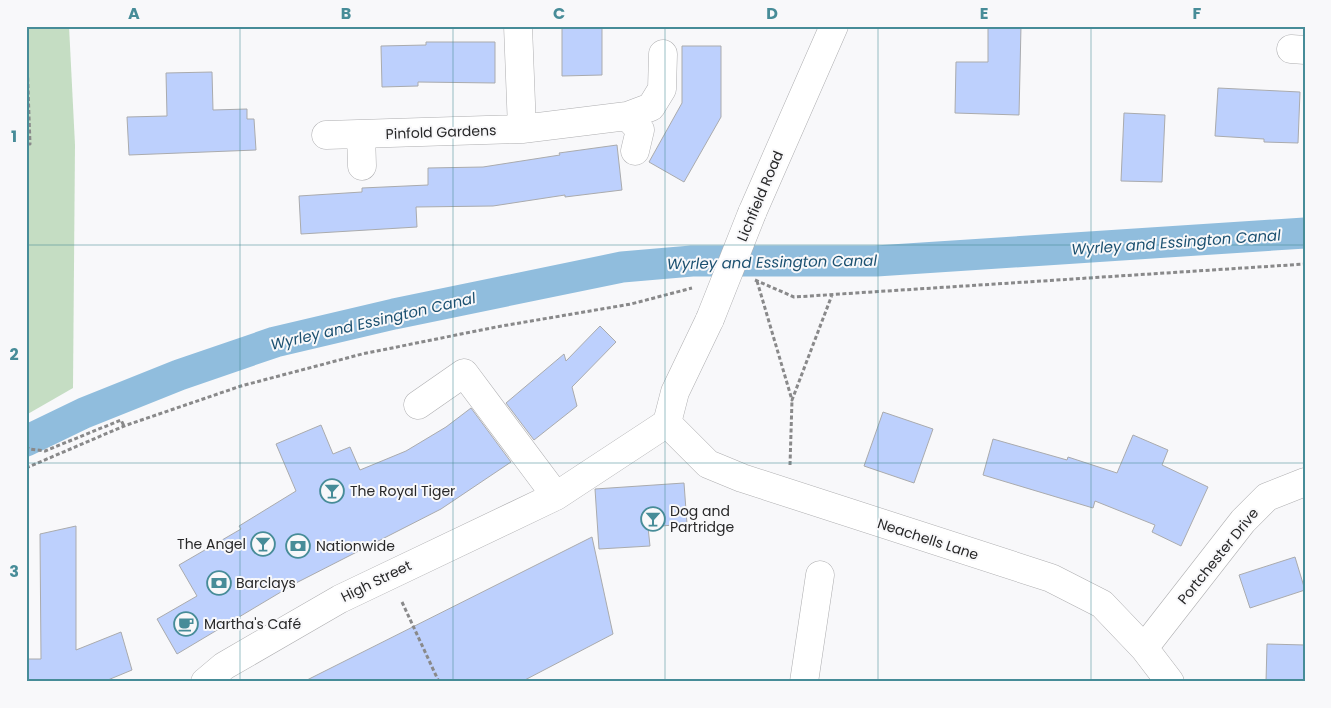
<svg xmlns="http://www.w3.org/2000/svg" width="1331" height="708" viewBox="0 0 1331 708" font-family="Poppins,sans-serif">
  <rect width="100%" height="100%" fill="#f8f8fa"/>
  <path fill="#c5ddc3" d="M26,26h43l6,119 -2,243 -47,27z"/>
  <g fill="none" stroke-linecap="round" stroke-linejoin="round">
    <path stroke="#90bddd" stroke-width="31" d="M26,441l58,-28 95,-38 96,-33 119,-28 228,-47 70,-6h184l429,-28"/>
  </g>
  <path fill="#bdd0fd" stroke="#aaabad" d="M988,26h33l-2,89 -64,-2 1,-51h32z
    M602,27v48l-40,1v-48z
    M426,42h69v41l-77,-1v4l-36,1 -1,-41 45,-1z
    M682,46h39v71l-37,65 -35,-20 33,-59z
    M212,72l1,38 34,-1v10h7l2,31 -127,5 -2,-38 40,-1 -1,-43z
    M1218,88l82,4 -2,51 -34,-1v-3l-49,-3z
    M1124,113l41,2 -3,67 -41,-1z
    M617,145l5,45 -57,7v-2l-72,11 -77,1 1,20 -116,7 -2,-38 63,-4v-4l66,-3v-17l55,-1 77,-12 -1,-2z
    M600,326l16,16 -44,45 5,19 -43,34 -28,-37 58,-49 2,7z
    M471,408l40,54 -70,47 -145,74 -119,71 -20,-35 40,-23 -18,-31 62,-36 -2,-3 57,-35 -20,-47 45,-19 12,29 17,-7 10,23 46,-19 40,-24z
    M883,412l50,17 -19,54 -50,-17z
    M1133,435l35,15 -6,15 46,22 -27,59 -29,-14 3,-7 -60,-24 -2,7 -110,-33 10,-36 74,21 1,-3 49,16z
    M684,483l3,41 -39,3 2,19 -51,3 -4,-60z
    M76,526v124l45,-18 11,38 -29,12h-77v-23h15l-1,-125z
    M592,537l21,97 -92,48h-218z
    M1295,557l10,33 -55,18 -11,-33z
    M1267,644l38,1v37h-39z"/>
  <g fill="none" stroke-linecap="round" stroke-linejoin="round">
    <g stroke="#aeaeb0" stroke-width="29">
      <path id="minor" d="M518,26l4,103
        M1291,49l14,1
        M361,134l1,32
        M326,135l196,-6 105,-13
        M635,151l5,-21 -13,-14 24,-9 11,-18 1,-35
        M752,213l82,-187
        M418,405l46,-32 92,123
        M667,423l41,41 34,14 309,100 51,26 42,44 26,34
        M667,423l8,-31 35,-73
        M1144,648l99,-127 24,-24 38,-15
        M205,682l19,-16 116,-67 216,-103 111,-73
        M804,682l16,-107"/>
    </g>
    <path stroke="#89898a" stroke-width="3" stroke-dasharray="4 2.5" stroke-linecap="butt" d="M26,32l4,112h-4
      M755,280l39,17 511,-33
      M757,281l35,119 40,-105
      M26,446l3,3 16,2 76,-31 3,6
      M790,465l2,-65
      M26,468l98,-42 117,-40 121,-32 134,-27 135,-23 61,-16
      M402,602l37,80"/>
    <use href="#minor" stroke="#fff" stroke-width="28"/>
    <g stroke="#aeaeb0" stroke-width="29" stroke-linecap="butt">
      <path id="minor-bridge" d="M710,319l42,-106"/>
    </g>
    <use href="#minor-bridge" stroke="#fff" stroke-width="28"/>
  </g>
  <path fill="none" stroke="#478c98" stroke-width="1" stroke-opacity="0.55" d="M240,26v656M453,26v656M665,26v656M878,26v656M1091,26v656M26,245h1279M26,463h1279"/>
  <defs>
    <g id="bar-ring" transform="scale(1.25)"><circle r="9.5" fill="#f8f8fa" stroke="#478c98" stroke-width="1.5"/><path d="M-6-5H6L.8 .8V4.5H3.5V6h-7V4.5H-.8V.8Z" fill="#478c98"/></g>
    <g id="bank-ring" transform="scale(1.25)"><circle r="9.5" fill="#f8f8fa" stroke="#478c98" stroke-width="1.5"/><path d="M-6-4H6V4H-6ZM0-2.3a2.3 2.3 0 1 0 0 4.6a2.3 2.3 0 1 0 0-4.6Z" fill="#478c98"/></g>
    <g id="cafe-ring" transform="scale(1.25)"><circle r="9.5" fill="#f8f8fa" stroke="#478c98" stroke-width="1.5"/><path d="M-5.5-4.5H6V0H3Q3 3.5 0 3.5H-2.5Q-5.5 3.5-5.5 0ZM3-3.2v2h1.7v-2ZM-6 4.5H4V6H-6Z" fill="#478c98"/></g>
  </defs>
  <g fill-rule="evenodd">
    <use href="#bar-ring" x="332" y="491"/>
    <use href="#bar-ring" x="653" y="519"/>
    <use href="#bar-ring" x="263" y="544"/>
    <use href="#bank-ring" x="298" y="546"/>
    <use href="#bank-ring" x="219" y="583"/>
    <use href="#cafe-ring" x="186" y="624"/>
  </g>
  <g text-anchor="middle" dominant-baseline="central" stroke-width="4" stroke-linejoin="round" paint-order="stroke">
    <g font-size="14" fill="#282829" stroke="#f8f8fa">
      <text transform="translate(441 132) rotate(-2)">Pinfold Gardens</text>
      <text transform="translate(760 196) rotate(-67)">Lichfield Road</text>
      <text transform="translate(928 539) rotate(18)">Neachells Lane</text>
      <text transform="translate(1218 556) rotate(-51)">Portchester Drive</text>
      <text transform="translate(376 581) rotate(-26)">High Street</text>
    </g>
    <g font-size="14" fill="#282829" stroke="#f8f8fa" text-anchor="start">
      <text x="350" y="491">The Royal Tiger</text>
      <text x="670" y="511">Dog and<tspan x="670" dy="16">Partridge</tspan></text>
      <text x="246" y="544" text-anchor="end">The Angel</text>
      <text x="316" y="546">Nationwide</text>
      <text x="236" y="583">Barclays</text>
      <text x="204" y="624">Martha's Café</text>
    </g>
    <g font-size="15" font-style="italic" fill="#1c5171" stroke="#f8f8fa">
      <text transform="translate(1176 242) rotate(-4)">Wyrley and Essington Canal</text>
      <text transform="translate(772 262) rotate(-1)">Wyrley and Essington Canal</text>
      <text transform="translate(373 321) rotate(-13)">Wyrley and Essington Canal</text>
    </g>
  </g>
  <rect width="1331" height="708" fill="none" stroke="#f8f8fa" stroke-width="55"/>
  <rect x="28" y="28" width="1276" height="652" fill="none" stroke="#478c98" stroke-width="2"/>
  <g font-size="16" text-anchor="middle" font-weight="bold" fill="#478c98">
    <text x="134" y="19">A</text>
    <text x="346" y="19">B</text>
    <text x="559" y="19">C</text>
    <text x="772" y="19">D</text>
    <text x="984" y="19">E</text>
    <text x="1197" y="19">F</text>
    <text x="14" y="142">1</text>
    <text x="14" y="360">2</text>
    <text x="14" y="577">3</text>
  </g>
</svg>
